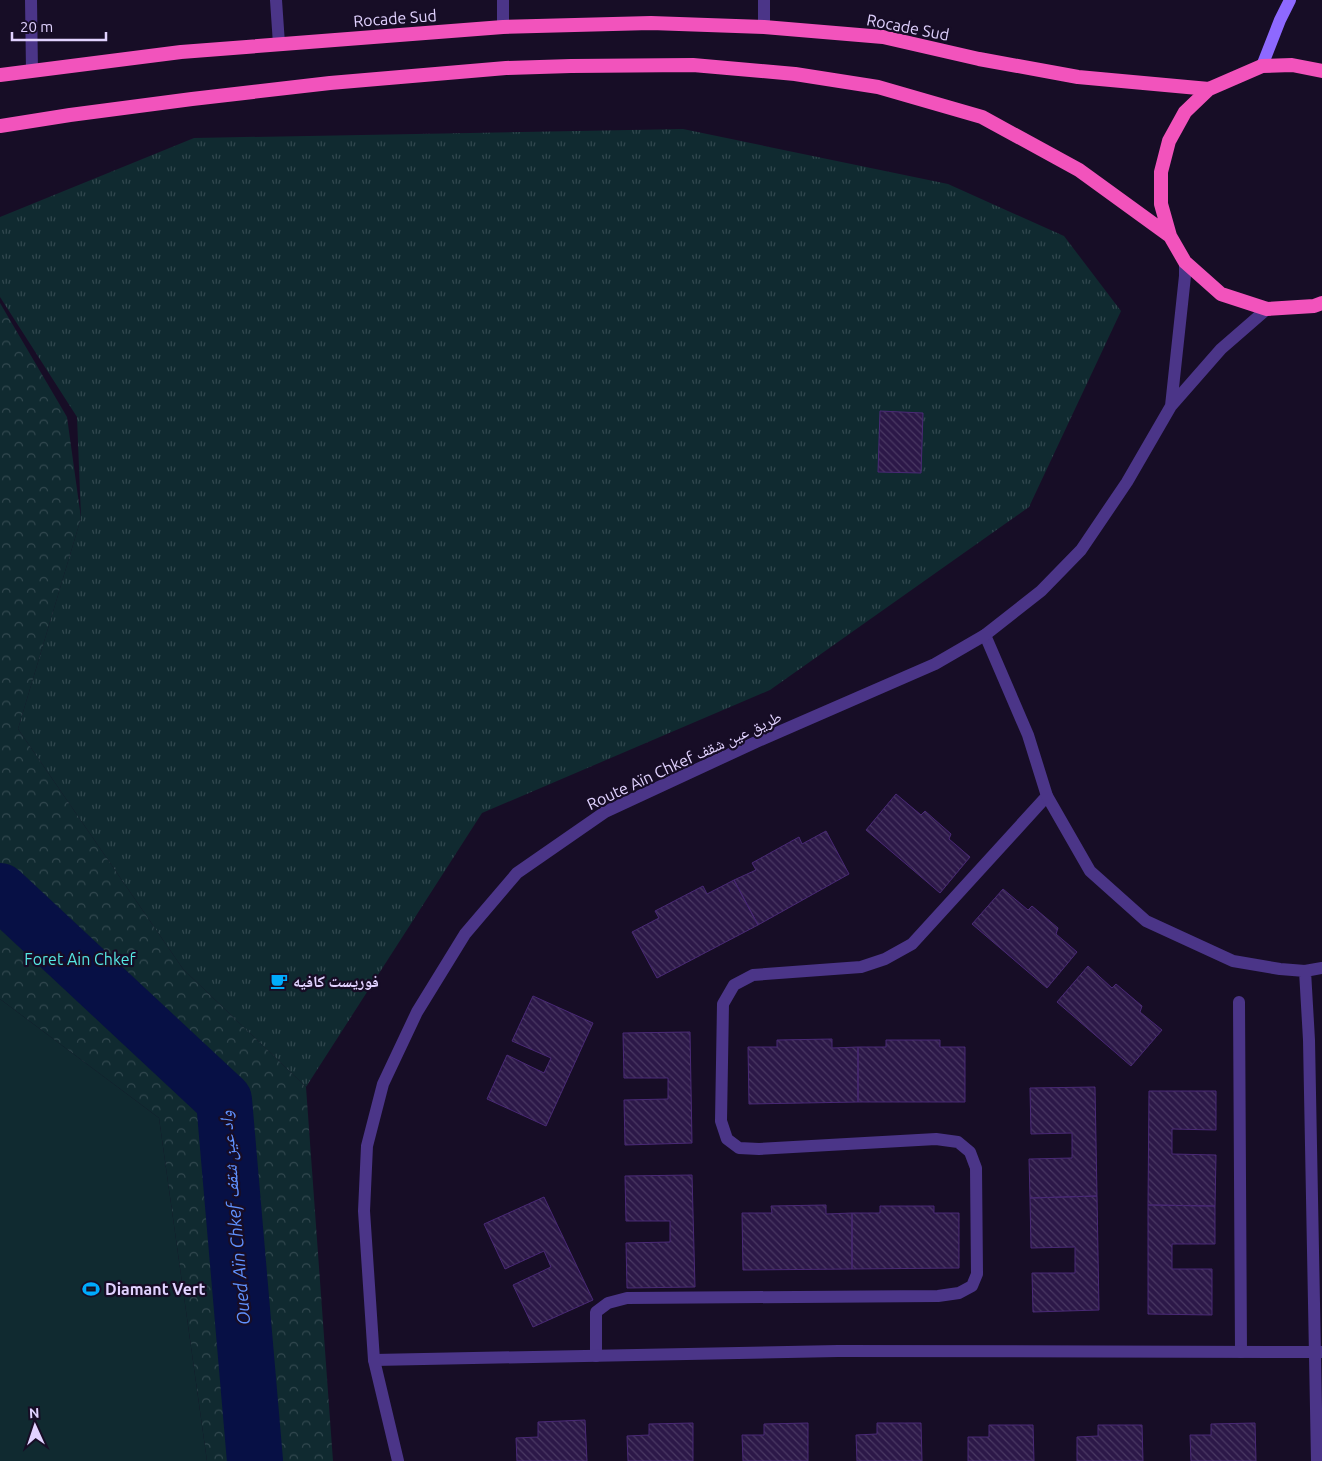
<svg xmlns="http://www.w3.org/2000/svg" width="1322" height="1461" viewBox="0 0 1322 1461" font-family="Ubuntu,'Noto Naskh Arabic',sans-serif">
  <defs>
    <pattern id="grass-tufts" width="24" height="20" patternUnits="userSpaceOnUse" patternTransform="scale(1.25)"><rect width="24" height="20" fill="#102a30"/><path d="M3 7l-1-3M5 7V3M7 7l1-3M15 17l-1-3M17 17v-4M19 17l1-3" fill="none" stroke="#32484f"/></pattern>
    <pattern id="forest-crowns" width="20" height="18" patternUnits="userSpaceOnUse" patternTransform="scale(1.25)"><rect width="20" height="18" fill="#102a30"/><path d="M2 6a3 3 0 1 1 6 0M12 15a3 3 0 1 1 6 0" fill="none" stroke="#32484f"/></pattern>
    <pattern id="building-back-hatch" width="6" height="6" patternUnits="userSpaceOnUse" patternTransform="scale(1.25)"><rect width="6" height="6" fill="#2c1848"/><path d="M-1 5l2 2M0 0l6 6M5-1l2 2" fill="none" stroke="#4a3963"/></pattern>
  </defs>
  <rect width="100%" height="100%" fill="#170d26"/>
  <path fill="url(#grass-tufts)" d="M683,129l265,55 116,52 57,75 -92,196 -259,183 -288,123 -176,274 -123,-118 -165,-240 63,-211 -4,-101 -77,-120v-80l194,-79z"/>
  <path fill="url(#forest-crowns)" d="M0,303l67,114 14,101 -63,211 165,240 123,118 27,374h-126l-48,-343 -159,-119z"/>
  <path fill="#102a30" d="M0,999l159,119 48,343h-207z"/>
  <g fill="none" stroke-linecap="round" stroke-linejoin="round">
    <path stroke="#071045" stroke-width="56" d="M0,891l224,209 31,361"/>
  </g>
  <path fill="url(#building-back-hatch)" stroke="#492975" d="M880,411l43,2 -2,60 -43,-1z
    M896,794l25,21 4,-4 26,23 -2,5 21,18 -30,36 -74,-63z
    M826,831l23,43 -91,51 -24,-45 22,-10 -4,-7 47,-26 3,7z
    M734,880l24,45 -101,53 -25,-46 27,-14 -4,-7 48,-25 4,8z
    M1003,889l25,21 4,-4 26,22 -2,6 21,18 -30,36 -75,-64z
    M1088,966l24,22 4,-4 26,22 -2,6 22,18 -31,36 -74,-64z
    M533,996l60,27 -47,103 -59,-27 20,-44 37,18 7,-15 -39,-17z
    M690,1032l2,111 -67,2 -1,-45 44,-1v-21h-44l-1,-45z
    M832,1039v9l26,-1v55l-109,2 -1,-57h29v-7z
    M886,1040h54v7h25v55h-107v-55h28z
    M1095,1087l2,109 -67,2 -1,-39 43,-1v-25l-41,1 -1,-46z
    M1149,1091h67v39l-44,-1v25l44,1 -1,51 -67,-1z
    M692,1175l3,112 -68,1 -1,-45 44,-1v-21h-44l-1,-45z
    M1097,1196l2,114 -66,2 -1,-39h43v-26l-44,1 -1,-50z
    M544,1197l49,103 -60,27 -20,-42 38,-18 -7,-16 -39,18 -21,-45z
    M826,1205v9l26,-1v56l-109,1 -1,-57h30l-1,-7z
    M1148,1205l67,1v38h-43v25h40v46l-64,-1z
    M880,1206h54v7h25v55l-107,1v-56h28z
    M585,1420l2,41h-70l-1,-23 22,-1v-15z
    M693,1423v38h-65l-1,-25 22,-1v-11z
    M808,1423v38h-65l-1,-26h22v-11z
    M877,1423h44l1,38h-65l-1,-26 21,-1z
    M1255,1423l1,38h-65l-1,-26h21v-11z
    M989,1425h44l1,36h-66v-24h21z
    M1098,1425h44l1,36h-66v-24l21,-1z"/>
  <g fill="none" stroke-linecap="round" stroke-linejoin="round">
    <path stroke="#4b3588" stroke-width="12" d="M1239,1002l2,350
      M596,1356v-44l12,-9 19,-5 311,-2 21,-3 13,-7 5,-12 -1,-106 -6,-16 -12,-10 -22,-3 -177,10 -20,-1 -12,-9 -6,-18 2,-117 11,-19 19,-10 108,-8 24,-8 27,-15 135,-148"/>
    <path stroke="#4b3588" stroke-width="12" d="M31,0l1,71
      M276,0l3,44
      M503,0v27
      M764,0v27
      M985,635l43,100 19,61 43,75 56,50 87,40 47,8 25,2 17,-3
      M1305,971l4,69 8,421
      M374,1360l464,-9 484,1"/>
    <path stroke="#4b3588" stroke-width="12" d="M1171,406l14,-130v-14
      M398,1461l-24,-101 -10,-149 3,-65 16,-62 34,-72 48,-78 52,-61 88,-61 151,-70 179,-78 50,-29 56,-44 40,-41 46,-68 44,-76 50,-57 46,-40"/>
    <path stroke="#8e69ff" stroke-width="12" d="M1262,66l18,-46 10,-20"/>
    <path stroke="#f253bc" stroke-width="14" d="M1322,71l-30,-6 -30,1 -53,23 -24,23 -16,29 -8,31v32l9,32 15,26 36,32 46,15 47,-3 8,-3
      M0,75l181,-23 322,-25 148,-4 113,4 119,10 96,22 99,18 131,12
      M0,126l70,-11 122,-16 138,-16 176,-15 65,-2 122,-1 102,9 83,13 104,30 97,53 91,66"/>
  </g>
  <defs>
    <g id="cafe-bare" transform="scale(1.35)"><path d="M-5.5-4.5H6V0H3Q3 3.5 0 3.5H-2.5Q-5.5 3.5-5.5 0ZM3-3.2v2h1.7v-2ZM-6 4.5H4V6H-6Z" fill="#00abfd" stroke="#170d26" stroke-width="2.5" paint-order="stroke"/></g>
    <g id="stadium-bare" transform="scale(1.35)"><path d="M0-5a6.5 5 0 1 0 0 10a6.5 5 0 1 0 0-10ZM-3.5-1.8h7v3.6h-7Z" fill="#00abfd" stroke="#170d26" stroke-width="2.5" paint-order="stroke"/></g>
  </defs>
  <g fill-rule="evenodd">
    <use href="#cafe-bare" x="279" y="981"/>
    <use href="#stadium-bare" x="91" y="1289"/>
  </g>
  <g text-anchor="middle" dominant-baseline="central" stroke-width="4.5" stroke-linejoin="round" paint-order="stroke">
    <g font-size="16" fill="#e1d2ff" stroke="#170d26">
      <text transform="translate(395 18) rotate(-4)">Rocade Sud</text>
      <text transform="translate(908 27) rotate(11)">Rocade Sud</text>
      <text transform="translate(684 760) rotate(-25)">Route Aïn Chkef طريق عين شقف</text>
    </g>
    <g font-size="16" fill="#56e7e3" stroke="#170d26">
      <text x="80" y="959">Foret Ain Chkef</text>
    </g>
    <g font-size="16" font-weight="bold" fill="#e1d2ff" stroke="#170d26" text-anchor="start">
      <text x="293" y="981">فوريست كافيه</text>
      <text x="105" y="1289">Diamant Vert</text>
    </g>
    <g font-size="18" font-style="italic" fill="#6092ff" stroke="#170d26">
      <text transform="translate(234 1218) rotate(-95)">Oued Aïn Chkef واد عين شقف</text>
    </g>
  </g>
  <g transform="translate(35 1426) rotate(357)" stroke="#170d26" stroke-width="4" paint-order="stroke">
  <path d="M0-4L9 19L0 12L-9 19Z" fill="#e1d2ff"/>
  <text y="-8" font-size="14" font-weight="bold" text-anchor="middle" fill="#e1d2ff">N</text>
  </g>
  <path d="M12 32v8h94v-8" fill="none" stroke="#e1d2ff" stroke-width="2.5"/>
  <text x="20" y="32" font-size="15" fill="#e1d2ff" stroke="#170d26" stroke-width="4" paint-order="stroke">20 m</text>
</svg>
